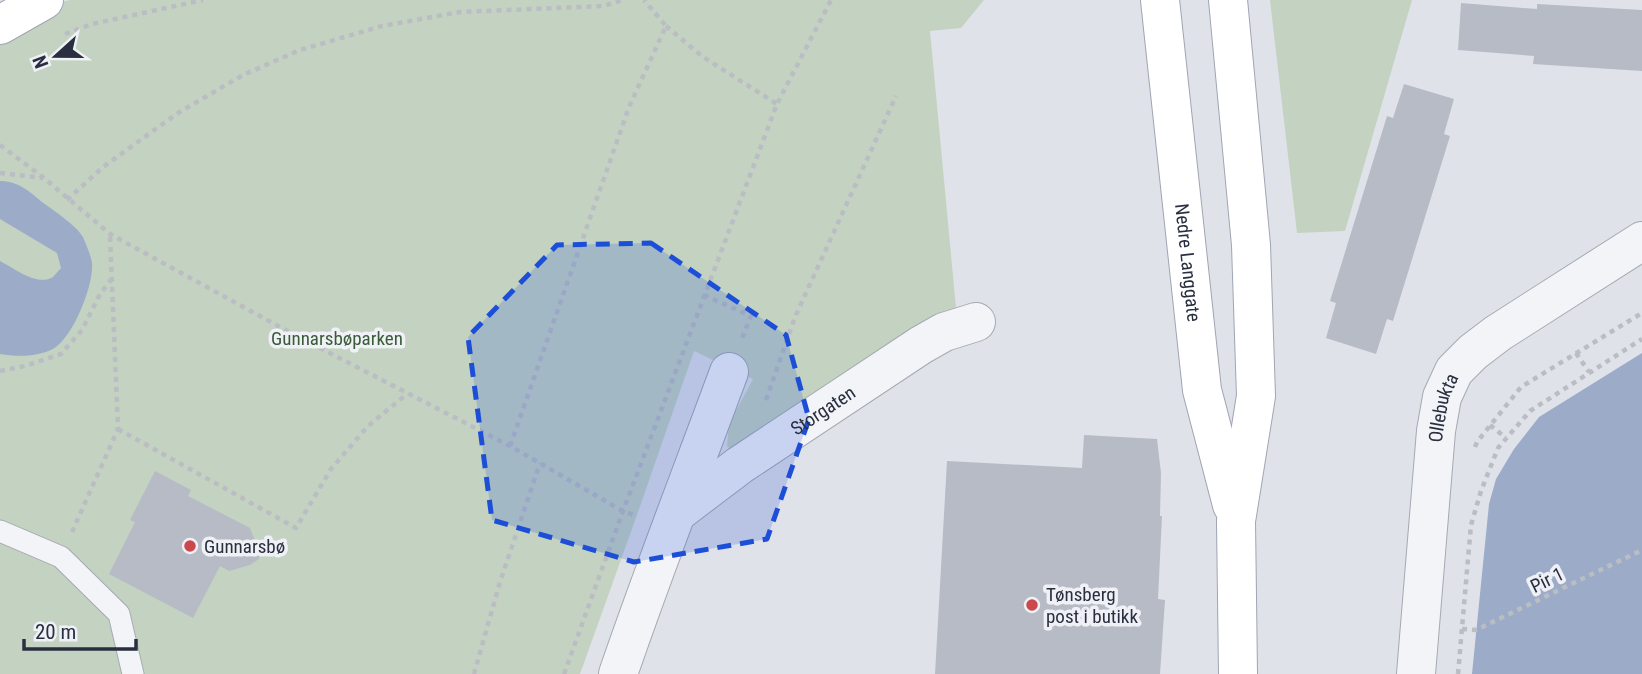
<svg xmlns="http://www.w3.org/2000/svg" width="1642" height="674" viewBox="0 0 1642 674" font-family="'Roboto Condensed',sans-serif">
  <rect width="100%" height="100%" fill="#e0e2e9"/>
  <path fill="#c4d2c1" d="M70,0h914l-23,28 -31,3 26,277 -34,18 -189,123 -6,-2 2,-23 24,-45 -59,-28 -57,164 -57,159h-580v-644l30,-21z
    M1270,0h142l-67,231 -48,2z"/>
  <path fill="#9cacc8" d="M0,181c18,0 29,10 42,21 12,9 34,23 41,35 3,7 8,19 9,26 2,22 -19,75 -39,86 -17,8 -35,8 -53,5v-93c14,7 37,26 53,16 1,-1 7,-8 8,-9l-4,-15 -57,-34z
    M1642,353v321h-170l17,-170 7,-25 18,-30 25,-32z"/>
  <path fill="#b7bbc5" d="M1461,3l76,6v-5l105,6v61l-109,-7 1,-8 -76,-6z
    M1404,84l50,15 -10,35 6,2 -57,185 -6,-2 -11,35 -50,-16 10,-35 -6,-2 57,-185 6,2z
    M1084,435l73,4 4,34 -1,43h2l-4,83 7,1 -5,74h-225l12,-213 135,7z
    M155,471l36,19 -3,6 62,32 8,21 1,10 -9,6 -21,6 -9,-5 -27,52 -84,-44 26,-52 -5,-2z"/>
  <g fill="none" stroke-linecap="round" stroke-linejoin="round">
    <g stroke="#a5a9b3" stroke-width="23">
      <path id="lane" d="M0,531l61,26 58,57 14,60"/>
    </g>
    <g stroke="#a5a9b3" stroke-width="40">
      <g id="street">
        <path id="s1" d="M678,512l62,-47 181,-120 23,-13 32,-10"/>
        <path d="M618,674c35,-102 74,-202 111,-302"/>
        <path id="s2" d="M1416,674l20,-243 6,-34 12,-26 19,-19 25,-19 144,-92"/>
      </g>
    </g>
    <g stroke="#9fa5b4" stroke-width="40">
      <g id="primary">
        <path id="s3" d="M1160,0l42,390 30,115"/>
        <path d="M1228,0l23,245 5,151 -20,125 2,153"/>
        <path d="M0,25l44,-25"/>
      </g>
    </g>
    <path stroke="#babdc3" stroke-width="4.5" stroke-dasharray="5 5" stroke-linecap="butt" d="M666,26l37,31 74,47
      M65,34l27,-10 111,-24
      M0,145l44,33 66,56 179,98 221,114 113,65 13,5
      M0,173l43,5
      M67,200l36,-33 75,-54 65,-38 57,-25 82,-24 78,-14 143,-6 20,-6
      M704,295l47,21 -9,22
      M1576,353l13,19
      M0,371l25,-5 36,-12 21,-24 18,-36 11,-14
      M766,400l29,-83 101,-221
      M1490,425l16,13
      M118,429l178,99 35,-59 37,-43 39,-32
      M510,446l119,-339 37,-81 -22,-26
      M1475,447l2,-5 44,-55 121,-74
      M72,532l46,-103 -8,-194
      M1462,629l14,1 166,-80
      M474,674l26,-92 40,-119
      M564,674l59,-163 154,-407 54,-104
      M1458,674l13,-149 10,-34 17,-43 32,-37 112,-72"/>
    <use href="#lane" stroke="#f2f4f7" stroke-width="21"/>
    <use href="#street" stroke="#f2f4f7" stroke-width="38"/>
    <use href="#primary" stroke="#fff" stroke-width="38"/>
  </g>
  <path fill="#1d4ed8" fill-opacity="0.2" stroke="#1d4ed8" stroke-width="5" stroke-dasharray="14 9" stroke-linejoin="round" d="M651,243l135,92 23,84 -42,120 -133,23 -142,-42 -24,-183 89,-92z"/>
  <g fill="#cb484d" stroke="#eff1f6" stroke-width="2.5">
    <circle cx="190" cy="546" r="7"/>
    <circle cx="1032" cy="605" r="7"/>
  </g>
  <g text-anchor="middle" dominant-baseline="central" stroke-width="7" stroke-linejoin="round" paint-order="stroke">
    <g font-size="19" fill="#292f3f" stroke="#eff1f6">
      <text stroke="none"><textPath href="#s3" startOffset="264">Nedre Langgate</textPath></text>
      <text stroke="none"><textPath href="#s2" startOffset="268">Ollebukta</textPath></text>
      <text stroke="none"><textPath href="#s1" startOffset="177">Storgaten</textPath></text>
      <text transform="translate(1547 580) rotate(-26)">Pir 1</text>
    </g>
    <g font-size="19" fill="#395b37" stroke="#eff1f6">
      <text x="337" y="338">Gunnarsbøparken</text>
    </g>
    <g font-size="19" fill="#292f3f" stroke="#eff1f6" text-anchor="start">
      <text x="204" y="546">Gunnarsbø</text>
      <text x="1046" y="594">Tønsberg<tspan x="1046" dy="22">post i butikk</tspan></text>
    </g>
  </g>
  <g transform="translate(56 56) rotate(249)" stroke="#eff1f6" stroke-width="5" paint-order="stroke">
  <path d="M0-5L12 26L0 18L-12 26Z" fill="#292f3f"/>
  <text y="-10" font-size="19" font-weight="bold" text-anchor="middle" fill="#292f3f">N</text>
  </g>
  <path d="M24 639v10h112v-10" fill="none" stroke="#292f3f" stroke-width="3.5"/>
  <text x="35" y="639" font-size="21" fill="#292f3f" stroke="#eff1f6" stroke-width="5" paint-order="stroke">20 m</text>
</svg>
